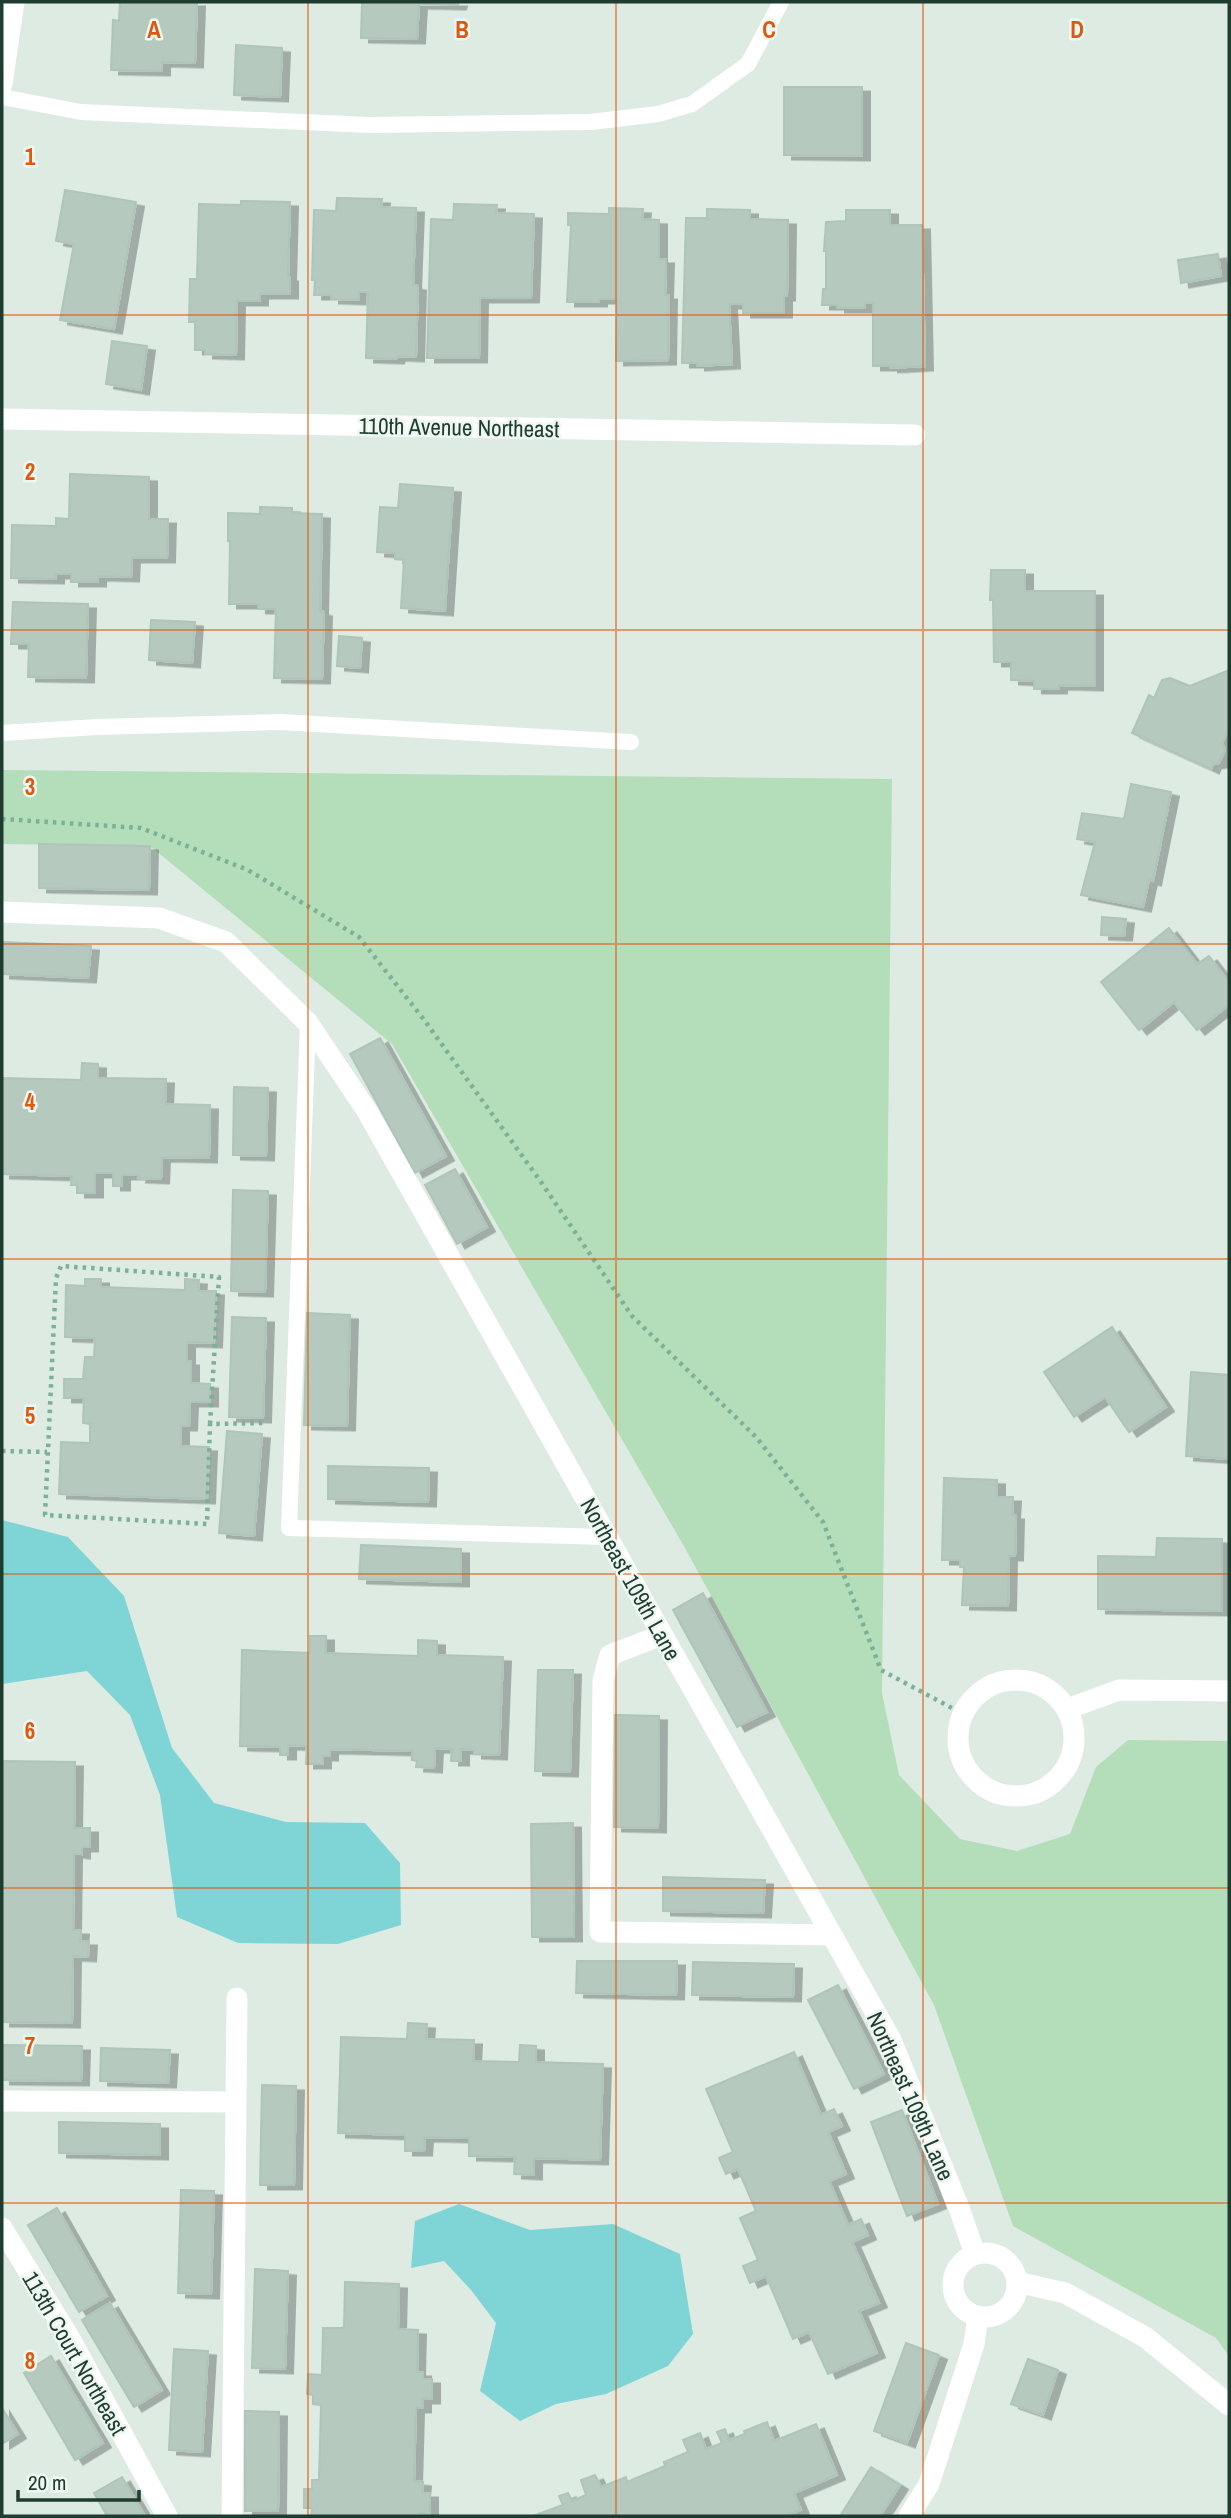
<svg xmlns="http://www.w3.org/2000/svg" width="1231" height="2518" viewBox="0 0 1231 2518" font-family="'Archivo Narrow',sans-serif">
  <defs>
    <filter id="shadow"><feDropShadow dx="8" dy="4.5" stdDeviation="0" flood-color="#0004"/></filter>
  </defs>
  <rect width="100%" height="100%" fill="#ddebe3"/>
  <path fill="#b4deb9" d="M2,770l890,9 -10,914 17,82 61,64 57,12 53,-17 26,-67 32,-27 101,1v615l-13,-18 -203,-112 -79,-221 -249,-457 -293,-504 -242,-198 -148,-2z"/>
  <path fill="#7fd5d6" d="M2,1520l66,17 56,59 48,152 42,55 72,19 79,1 35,40 1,62 -63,19 -100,-1 -61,-26 -17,-122 -30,-80 -43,-44 -85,13z
    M459,2204l71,26 83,-6 67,30 13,80 -25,32 -62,28 -50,10 -36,17 -40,-30 16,-68 -25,-33 -27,-29 -33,7 4,-47z"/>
  <path fill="#b6c9be" stroke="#afc5b9" stroke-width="2" filter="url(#shadow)" d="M120,2h77l-2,61 -33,-1v9l-51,-1 2,-50 6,1z
    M362,2h97l-1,3 -39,-1 -2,35 -56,-1z
    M236,45l46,3 -2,49 -46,-2z
    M784,87h78v69l-78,-1z
    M65,190l71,12 -22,127 -54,-9 14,-76 -18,-3z
    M337,198l45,1 -1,8 35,1 -3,77 5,1 -2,71 -19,-1 -1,3 -30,-1 2,-66h-9v8l-28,-1v-4h-17l1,-15h-3l2,-70 22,1z
    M241,201l49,1 -2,75h2v17h-30v7h-23l-1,54 -31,-1v-4h-10v-28h-6l1,-43h7l2,-75 42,1z
    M454,204l43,1 -1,8 38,1 -3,84h-51l-1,60h-52l4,-139 22,1z
    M609,208l34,1 -1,10 17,1v39h7l-1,36h4l-1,65 -52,1 1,-62h-18v3h-32l4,-77h-3v-12l41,1z
    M707,209l43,1v9l38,1 -1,76h-3v17h-41v-9h-14l3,60 -35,2v-3h-15l4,-145h21z
    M846,210h44v15h32l3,141 -35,2v-2h-17v-63h-8v5h-28v-3h-15l1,-16h3v-38h-2l2,-29 20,-1z
    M1218,254l3,22 -40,7 -3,-23z
    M112,341l35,5 -6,44 -35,-6z
    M70,474l79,3v42h19l-1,39h-35l-1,19 -33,-1v6h-27v-8h-15v5l-45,-1 1,-53 44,1v-8l13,1z
    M400,484l53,4 -8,123 -44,-3 3,-48 -9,-1v-6l-18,-1 3,-45 18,1z
    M260,507l32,1v5l30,1 -2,97 4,1 -2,67 -48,-1 2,-69h-18v-5h-29l1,-63h-2v-28l32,1z
    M991,570h34v21h70v95l-36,-1v4h-25v-8l-23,-1v-18h-17l-1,-62h-3z
    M13,602l75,2 -2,74 -58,-1 1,-33h-18z
    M151,620l44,2 -3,41 -43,-3z
    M339,636l23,2 -2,30 -23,-2z
    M1229,670v59l-7,14 3,7 -6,13 -6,1 -2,5 -79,-36 17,-38 5,3 8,-18 8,-2 20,8z
    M1131,784l40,8 -18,89 -4,-1 -6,27 -62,-12 14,-53 -18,-3 5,-26 42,6z
    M39,844l111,2 -1,44 -110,-2z
    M1102,917l24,2 -2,17 -23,-1z
    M1169,928l28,36 12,-8 20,26v23l-32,25 -23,-28 -35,28 -38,-48z
    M2,942l89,4 -3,32 -86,-4z
    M380,1038l66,118 -31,17 -65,-119z
    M82,1063l16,1v14l68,1 -1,25 45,1 -1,53 -47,-1 -1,22 -23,-1 1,-3h-17v11h-9v-13h-18v20h-18v-8h-6l1,-9 -70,-2v-96l79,2z
    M234,1087l34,1 -2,68 -33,-1z
    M455,1169l32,58 -30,17 -32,-59z
    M233,1190l35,1 -3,101 -34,-1z
    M85,1279h16v8l84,3v-11l14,1 -1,11h18l-2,52 -27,-1v19h4v22l19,1v18h-20l-1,24h-8v20l28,1 -2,52 -148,-5 2,-52 29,1v-19l-7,-1 1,-25h-20v-19h19l2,-22h9l1,-19 -30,-1 1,-52 19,1z
    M307,1313l43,2 -3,111 -43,-1z
    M232,1317l34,1 -3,100 -34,-1z
    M1112,1327l54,80 -37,25 -24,-35 -31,20 -30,-45z
    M1191,1372l38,3v84l-43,-3z
    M227,1431l35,3 -8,102 -35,-3z
    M328,1466l101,2 -1,34 -100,-3z
    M944,1478l53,2v17h16l-1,18h4l-1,41h-6l-1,50 -46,-1 2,-38h-4v-7h-18z
    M1157,1538l65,1v72l-124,-2v-53l58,1z
    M361,1545l100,4v33l-102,-3z
    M703,1593l64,119 -30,15 -64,-117z
    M310,1636h16v17l92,3v-16l19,1v14l66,2 -4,98 -25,-1v-4l-13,-1v12h-10l1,-12 -17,-1 -1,20 -18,-1 1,-6 -5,-1v-9l-82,-2v7h-7v8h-17l1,-18 -19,-1v10h-8v-8l-40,-1 2,-96 68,3z
    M538,1670h35l-3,102 -35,-1z
    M615,1715l44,1 -1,112 -44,-1z
    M2,1761l73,1 -1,66h16v19h-8v7l-8,-1 -1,77h8l-1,11h9l-1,16 -15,-1 -1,67 -70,-1z
    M573,1823l1,114h-42l-1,-113z
    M663,1877l102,3 -2,33 -100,-2z
    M577,1961h100l-1,34 -100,-2z
    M693,1962l101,2 -1,33 -101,-2z
    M838,1985l46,89 -30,15 -46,-89z
    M408,2023l19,1 -1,15 48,1 -1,21 46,1 1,-17 16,1v16l67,2 -3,96 -66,-2v17l-20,-1 1,-17 -46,-1v-18l-44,-1 -1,14h-19v-16l-67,-2 3,-96 66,2z
    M2,2045l80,1 -1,35 -79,-1z
    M101,2048l69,2 -2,33 -68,-2z
    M794,2052l27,63 13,-6 8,17 -14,6 18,42 -17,7 19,44 13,-6 7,16 -16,7 27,61 -20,8 18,42 -49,21 -19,-42 -16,7 -27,-63 -16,7 -7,-17 15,-6 -18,-42 16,-7 -18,-42 -12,5 -7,-16 14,-6 -27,-63z
    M262,2085l34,1 -2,99h-34z
    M902,2110l36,94 -31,12 -36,-94z
    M59,2122l101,2v31l-101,-2z
    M181,2190l33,1 -3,103 -33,-1z
    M57,2208l50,88 -28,16 -51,-87z
    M255,2269l33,2 -3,98 -33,-1z
    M345,2282l54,2 -1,45 20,1 -1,42h6v7h9v20h-9v9h-7l-2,73 9,1 -1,11h8v21l-10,-1v3h-109l1,-8h-8v-19h8v-9h7l2,-75 -8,-1v-9l-6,-1 1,-20 14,1 1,-47h21z
    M110,2303l52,87 -28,17 -52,-87z
    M906,2343l33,12 -32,88 -33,-12z
    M174,2349l34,2 -6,101 -33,-2z
    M51,2356l52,87 -28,17 -51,-87z
    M1028,2359l30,11 -15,45 -32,-11z
    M2,2408l16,26 -16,10z
    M245,2411l34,1 -1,99h-33z
    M767,2422l7,19 42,-17 21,51 -43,18 7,17 -17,6h-251l30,-11 -4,-9 9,-3 4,8 14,-6 -5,-15 14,-5 6,12 25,-10 1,5 38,-16 -1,-4 24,-10 -5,-12 17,-7 6,16 16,-6 -5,-11 8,-3 4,11 16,-6 -1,-3z
    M871,2467l29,18 -20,31h-40z
    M122,2477l23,39h-38l-13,-23z"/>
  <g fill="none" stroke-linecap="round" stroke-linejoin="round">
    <path stroke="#7bb198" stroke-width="4.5" stroke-dasharray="3.5 5" stroke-linecap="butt" d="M2,819l139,9 107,42 111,67 66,84 116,161 91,134 124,121 67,85 58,148 82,44
      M210,1424l9,-147 -158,-11 -5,12 -11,237 162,9 3,-100 54,-1
      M2,1451l45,1"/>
    <path stroke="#fff" stroke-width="16" d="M2,97l79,15 288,13 222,-3 67,-8 34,-10 56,-40 33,-62
      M2,733l95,-6 183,-5 351,20
      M308,1023l-19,505 318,9"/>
    <path stroke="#fff" stroke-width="21" d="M2,84l12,-82
      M2,419l913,16
      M2,912l157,6 67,24 82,81 59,88 524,929 68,168 16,46
      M662,1635l-52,20 -7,25 -3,252 232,3
      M958 1738a58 58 0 1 1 116 0a58 58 0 1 1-116 0Z
      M1067,1709l52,-19 110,1
      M2,2101l234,1
      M2,2228l67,109 98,179
      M953 2285a32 32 0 1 1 64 0a32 32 0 1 1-64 0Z
      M1017,2282l48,11 80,44 84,68
      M232,2516l5,-518
      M909,2516l20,-32 45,-140 4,-28"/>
  </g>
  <path fill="none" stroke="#de580e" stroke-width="2" stroke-opacity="0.55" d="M308,2v2514M616,2v2514M923,2v2514M2,315h1227M2,630h1227M2,944h1227M2,1259h1227M2,1574h1227M2,1888h1227M2,2203h1227"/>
  <g text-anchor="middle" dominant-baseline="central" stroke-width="5" stroke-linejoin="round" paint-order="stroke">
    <g font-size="23" fill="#1e3c2f" stroke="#eef7f1">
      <text transform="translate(459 427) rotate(1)">110th Avenue Northeast</text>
      <text transform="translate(631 1579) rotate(61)">Northeast 109th Lane</text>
      <text transform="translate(911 2096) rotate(66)">Northeast 109th Lane</text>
      <text transform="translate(75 2353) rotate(60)">113th Court Northeast</text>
    </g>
  </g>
  <g font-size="23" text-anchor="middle" font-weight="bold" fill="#de580e" stroke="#eef7f1" stroke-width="5" stroke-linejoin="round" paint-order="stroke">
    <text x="154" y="38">A</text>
    <text x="462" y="38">B</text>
    <text x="769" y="38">C</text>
    <text x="1077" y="38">D</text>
    <text x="30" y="165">1</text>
    <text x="30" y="480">2</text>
    <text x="30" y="795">3</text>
    <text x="30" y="1110">4</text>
    <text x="30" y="1424">5</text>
    <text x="30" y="1739">6</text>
    <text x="30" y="2054">7</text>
    <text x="30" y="2369">8</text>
  </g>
  <rect width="1231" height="2518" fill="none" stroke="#1e3c2f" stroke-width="7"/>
  <path d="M18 2490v10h121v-10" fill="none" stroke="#1e3c2f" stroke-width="3.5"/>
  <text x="28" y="2490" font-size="21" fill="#1e3c2f" stroke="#eef7f1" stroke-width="5" paint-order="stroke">20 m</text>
</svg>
